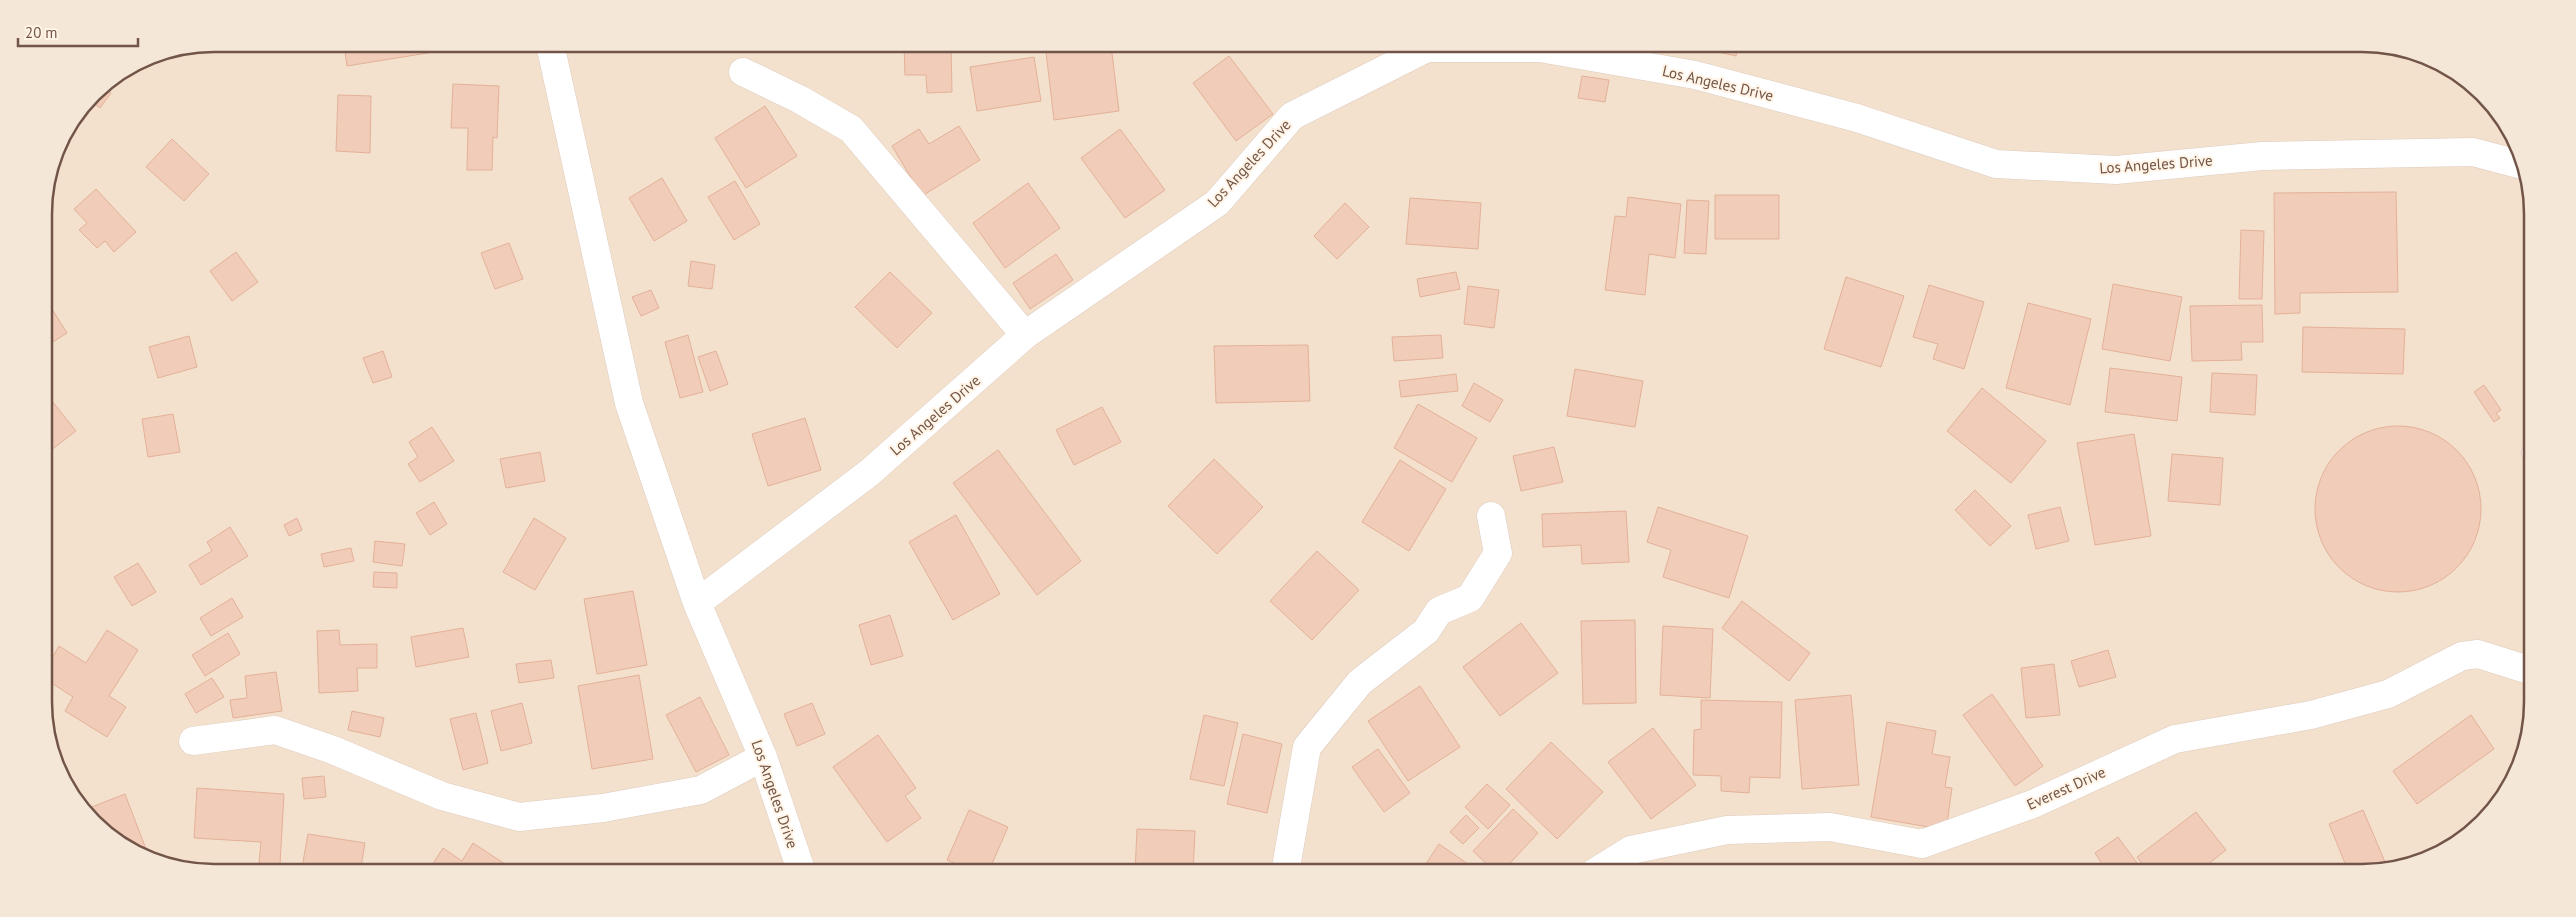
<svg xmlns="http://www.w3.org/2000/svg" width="2576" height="917" viewBox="0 0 2576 917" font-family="'PT Sans',sans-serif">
  <rect width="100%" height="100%" fill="#fcefe0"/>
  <path fill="#f3e1ce" d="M215,44h2146l55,9 74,49 25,37 16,53 1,510 -9,55 -20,40 -37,41 -40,22 -54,13h-2157l-55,-9 -74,-49 -39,-80 -3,-532 17,-64 41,-53 48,-29z"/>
  <path fill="#f1ccb8" stroke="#e3b198" d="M344,44h101l1,6 -99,16z
    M904,44h47l1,48 -25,1 -1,-18h-21z
    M1344,44h20l-7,9z
    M1682,44h56l-2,12z
    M1111,45l8,66 -65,9 -8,-68z
    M1229,56l44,58 -37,27 -43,-58z
    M1034,57l7,44 -64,10 -7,-44z
    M1582,76l27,4 -4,22 -27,-4z
    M453,84l46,2 -2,52 -4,-1 -1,33h-25l1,-42h-17z
    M102,86l9,7 -11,15 -9,-7z
    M338,95l33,1 -1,57 -34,-2z
    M765,106l32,50 -51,32 -31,-50z
    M959,126l21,34 -58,36 -30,-50 27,-17 10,15z
    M1120,129l45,61 -40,28 -44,-60z
    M172,139l37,35 -25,27 -38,-34z
    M662,178l25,43 -33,20 -25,-43z
    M735,181l25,43 -26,16 -26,-43z
    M1028,183l32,45 -55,40 -32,-45z
    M96,189l40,43 -22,20 -9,-11 -8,7 -18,-18 8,-7 -13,-14z
    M2396,192l2,100 -98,1v20l-25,1 -1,-121z
    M1715,195h64v44h-64z
    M1628,197l53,7 -6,54 -26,-4 -4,41 -40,-5 10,-74 11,1z
    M1410,198l71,5 -3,46 -72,-5z
    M1687,200l22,1 -3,53 -22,-1z
    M1345,203l24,24 -32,32 -23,-23z
    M2241,230l23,1 -2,68h-23z
    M509,243l14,36 -28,10 -14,-36z
    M236,252l22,30 -26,19 -22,-30z
    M1056,254l17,26 -43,29 -17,-26z
    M691,261l24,4 -3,24 -24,-3z
    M890,272l42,41 -35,35 -42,-41z
    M1456,272l4,17 -40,8 -3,-18z
    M1846,277l58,19 -23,71 -57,-18z
    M2113,284l69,13 -12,64 -68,-12z
    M1929,285l55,17 -20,67 -31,-10 5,-15 -25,-7z
    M1468,286l31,4 -5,38 -30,-4z
    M651,290l8,18 -18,8 -9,-19z
    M2028,303l63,16 -21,86 -64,-17z
    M2262,305l1,37h-22l1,18 -50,1 -2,-55z
    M50,306l17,27 -22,14v-37z
    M2303,327l102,2 -2,45 -101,-2z
    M688,335l15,57 -23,6 -15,-56z
    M1441,335l2,23 -49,3 -2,-24z
    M189,336l8,31 -39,11 -9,-31z
    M1308,345l2,56 -94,2 -2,-57z
    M383,351l9,26 -19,6 -10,-25z
    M716,351l12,33 -18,7 -12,-34z
    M2110,368l72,9 -5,44 -72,-9z
    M1575,369l68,12 -8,46 -68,-11z
    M2212,373l45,2 -2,40 -45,-3z
    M1456,374l2,17 -57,6 -2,-16z
    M1474,383l29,17 -13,22 -28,-16z
    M2484,385l17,25 -5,3 4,5 -6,4 -20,-30z
    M1982,388l64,53 -35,42 -64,-52z
    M48,396l28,35 -26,20 -5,-5v-48z
    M1418,404l59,34 -25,44 -58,-34z
    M1102,407l19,35 -47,23 -18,-35z
    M173,414l7,38 -32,5 -6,-38z
    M805,418l16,52 -53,16 -16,-52z
    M2315 509a83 83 0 1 1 166 0a83 83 0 1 1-166 0Z
    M432,427l22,34 -34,21 -12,-18 10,-7 -9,-15z
    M2134,434l17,102 -56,9 -18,-102z
    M1554,447l9,35 -42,9 -8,-35z
    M998,450l83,111 -44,34 -84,-112z
    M540,452l5,29 -39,7 -6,-29z
    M2172,454l51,4 -3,47 -52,-4z
    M1214,459l49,48 -46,47 -49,-48z
    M1400,460l46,29 -37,62 -47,-29z
    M1975,490l36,36 -21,20 -35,-36z
    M434,502l13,22 -17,11 -14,-22z
    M1658,507l90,29 -19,62 -66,-21 8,-27 -24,-8z
    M2060,507l9,34 -33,8 -8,-34z
    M1626,511l3,51 -47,2 -1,-19 -38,2 -1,-33z
    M956,515l44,79 -47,26 -44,-78z
    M297,518l5,12 -13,6 -5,-11z
    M534,518l32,20 -31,52 -32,-18z
    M230,527l18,29 -47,29 -12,-20 23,-14 -5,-9z
    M375,541l30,3 -3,22 -29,-4z
    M351,548l3,13 -30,6 -3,-13z
    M1317,551l42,39 -47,50 -42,-39z
    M138,563l18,29 -24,14 -18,-29z
    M374,572l23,1v15l-24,-1z
    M633,591l14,74 -50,9 -13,-75z
    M232,598l11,19 -32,19 -11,-18z
    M1742,601l68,52 -21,28 -67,-53z
    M890,615l13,41 -32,9 -12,-40z
    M1635,620l1,83 -53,1 -2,-83z
    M1521,623l37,50 -58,43 -37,-49z
    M1663,626l50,3 -3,69 -50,-3z
    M463,628l6,29 -53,10 -5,-30z
    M107,630l31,20 -29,46 17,11 -19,30 -42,-26 8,-14 -26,-17v-13l12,-21 27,17z
    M339,630l1,15 37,-1v24h-20l1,23 -39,2 -2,-62z
    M228,633l12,21 -35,22 -13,-21z
    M2108,650l8,27 -37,10 -8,-26z
    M551,660l3,18 -35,5 -3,-19z
    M2054,664l6,51 -34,3 -5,-50z
    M276,672l6,39 -49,7 -3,-18 17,-2 -2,-22z
    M639,675l14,84 -61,10 -14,-83z
    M212,678l12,19 -28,16 -11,-19z
    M1420,686l40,61 -52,34 -40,-60z
    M1992,694l51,72 -28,20 -52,-71z
    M1851,695l8,90 -57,4 -7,-89z
    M700,697l29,58 -33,17 -30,-57z
    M1701,700l81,2 -2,76 -30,-1 -1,16 -28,-2v-15l-28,-1 1,-45 7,-1z
    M522,703l10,40 -31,8 -10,-40z
    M812,703l13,31 -28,12 -13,-32z
    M352,711l32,7 -4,19 -32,-7z
    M476,713l12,50 -25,7 -13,-51z
    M1204,715l34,8 -14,63 -34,-7z
    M2471,715l23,34 -77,55 -24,-33z
    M1887,722l49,9 -4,23 18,3 -5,30 7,1 -6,42 -75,-13z
    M1653,728l43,57 -45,34 -43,-57z
    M1243,734l39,10 -15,69 -40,-9z
    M878,735l38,53 -11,8 16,22 -34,24 -54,-75z
    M1551,742l52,50 -46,47 -51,-50z
    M1378,749l32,44 -26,19 -32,-45z
    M324,776l2,21 -22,2 -2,-21z
    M1487,784l23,21 -22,24 -23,-22z
    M197,788l87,6 -4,71 -21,-2 2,-21 -67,-4z
    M125,794l24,63 -63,-42 -2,-5z
    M1513,809l25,24 -37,40h-5l-23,-22z
    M969,810l39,17 -20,46h-11l-30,-13z
    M2363,810l25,59 -16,4h-23l-20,-49z
    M2196,812l30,38 -29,23h-48l-12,-16z
    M1466,815l13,13 -16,16 -13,-12z
    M1137,829l58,2 -2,42h-58z
    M308,834l57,9 -5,30h-59z
    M2118,837l19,26 -14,10h-15l-13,-20z
    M473,843l41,27 -3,3h-84l16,-25 19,13z
    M1439,844l42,29h-61z"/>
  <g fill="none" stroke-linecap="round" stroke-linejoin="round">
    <g stroke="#dfcbbc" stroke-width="18">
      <path id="lane" d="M2530,453l2,2"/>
    </g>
    <g stroke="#dfcbbc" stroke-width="29">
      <path id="street" d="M550,44l79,359 68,200
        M743,72l56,27 52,30 174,206
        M193,741l82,-11 58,20 109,46 77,21 84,-9 98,-18 62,-33
        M802,873l-39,-116 -66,-154 172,-130 156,-138 192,-132 75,-87 135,-68h113l155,27 162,43 139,46 120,6 146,-14 211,-4 49,13
        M1285,873l22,-126 53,-65 66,-51 13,-20 31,-13 28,-45 -7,-37
        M1594,873l37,-23 96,-20 103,-3 92,17 111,-40 142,-65 136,-24 77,-21 74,-38 16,-2 54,17"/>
    </g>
    <use href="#lane" stroke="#fff" stroke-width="16"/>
    <use href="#street" stroke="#fff" stroke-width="28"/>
  </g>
  <g text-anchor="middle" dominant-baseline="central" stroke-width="4" stroke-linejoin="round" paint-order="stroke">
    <g font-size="15" fill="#725548" stroke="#fff4e5">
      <text transform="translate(1718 83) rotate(13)">Los Angeles Drive</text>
      <text transform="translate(1249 163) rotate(-47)">Los Angeles Drive</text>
      <text transform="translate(2156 164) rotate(-4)">Los Angeles Drive</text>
      <text transform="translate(935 415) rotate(-41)">Los Angeles Drive</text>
      <text transform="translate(2066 788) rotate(-24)">Everest Drive</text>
      <text transform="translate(775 794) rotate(71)">Los Angeles Drive</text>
    </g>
  </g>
  <path d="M0 0H2576V917H0ZM214 52H2362A162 162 0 0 1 2524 214V702A162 162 0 0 1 2362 864H214A162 162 0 0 1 52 702V214A162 162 0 0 1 214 52Z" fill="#f4e7d8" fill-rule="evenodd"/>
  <path fill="none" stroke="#725548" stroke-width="2.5" d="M214 52H2362A162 162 0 0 1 2524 214V702A162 162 0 0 1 2362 864H214A162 162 0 0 1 52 702V214A162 162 0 0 1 214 52Z"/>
  <path d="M18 38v8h120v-8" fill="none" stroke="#725548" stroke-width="2.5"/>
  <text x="25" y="38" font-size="15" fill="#725548" stroke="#fff4e5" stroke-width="4" paint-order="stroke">20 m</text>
</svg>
